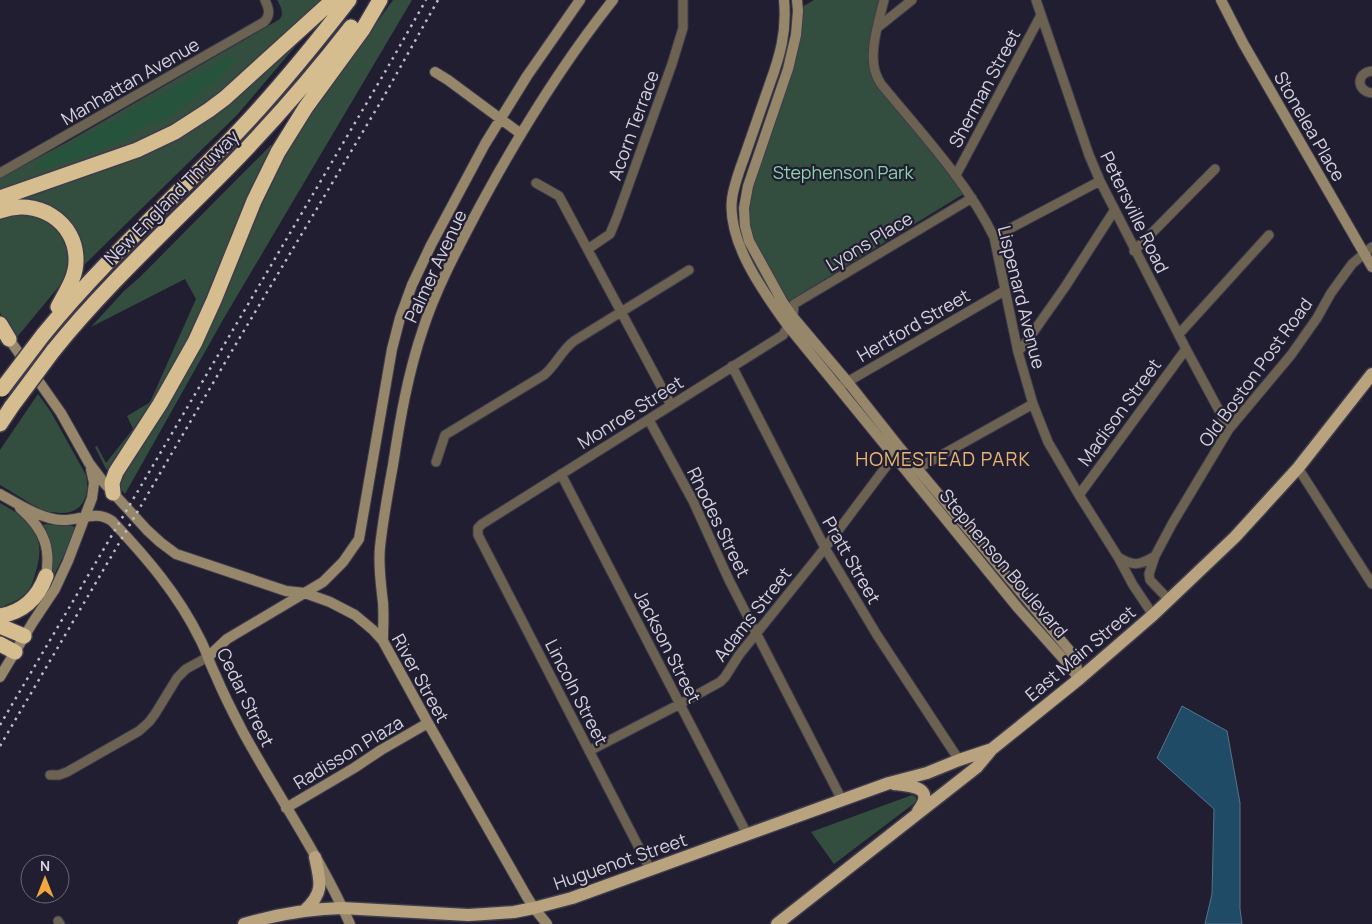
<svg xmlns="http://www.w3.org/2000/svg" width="1372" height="924" viewBox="0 0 1372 924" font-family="Manrope,sans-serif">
  <rect width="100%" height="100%" fill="#221e31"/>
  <path fill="#334e3f" d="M277,0h44l-23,25 -62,56 -41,31 -41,24 -154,55v-13l69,-37 211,-122c4,-7 1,-12 -3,-19z
    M393,0h19l-188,318 -99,176 -4,-5 -2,-7 126,-241 38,-81 24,-40z
    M814,0h67l-11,67 95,126 -179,110c-12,-22 -33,-51 -37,-75 -2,-16 2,-32 5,-47l48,-174z
    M295,40l4,2 -62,73 -157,154 -7,-41 -68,-27 162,-58z
    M271,145l4,3 -76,170 -22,44 -33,56 -36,52 -2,-1 -11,-22 2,-1 9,17 27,-34 -6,-13 22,-13 2,-3 45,-101 -11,-20 -94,48 33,-36 16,-14z
    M30,214l22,8 11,15 5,16 -1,16 -6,15 -44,53 -17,-24v-93l9,-5z
    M38,394l13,18 35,63c4,19 -2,39 -26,38 -5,-1 -11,0 -15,-2 -16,-7 -30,-18 -45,-26v-35z
    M0,503c30,16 47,33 36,68 -3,10 -5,20 -15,26 -6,5 -14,7 -21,11z
    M46,524c9,2 22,0 29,3l-8,22 -17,34 2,-30 -2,-11 -7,-17z
    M912,795l4,2v5l-82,62 -23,-32z"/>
  <path fill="#25533b" d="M235,54l-1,5 -8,12 -51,42 -13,7 -15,4 -25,17 -33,13 -50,16 -4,-2 4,-7z"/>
  <path fill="#204b66" stroke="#56748a" d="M1182,706l45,25 13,72v106l2,15h-37l7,-30 2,-85 -57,-51z"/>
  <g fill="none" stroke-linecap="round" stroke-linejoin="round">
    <g stroke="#3e3b4d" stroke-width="11">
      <path id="street" d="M884,0c-5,21 -16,53 -8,74 1,3 3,7 5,10 40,49 85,96 113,153l24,115 15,52 15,38 31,53 39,62 15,28 20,30
        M1036,0l53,155 11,26 86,168 43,80
        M877,28l35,-28
        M1372,71c-16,2 -16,20 0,22
        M0,173l264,-151c7,-7 5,-13 1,-22
        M956,175l85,-160
        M536,183l23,13 112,209
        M994,237l106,-56
        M588,249l22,-15 7,-17 55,-153 11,-36v-28
        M1134,251l81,-82
        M1179,334l90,-99
        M1018,352l9,-11 38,-54 49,-76
        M732,366l93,182 52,87 82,125
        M842,385l162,-94
        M649,420l44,81 36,79 113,220
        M436,462l9,-27 99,-60c12,-10 17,-24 30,-34l115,-71
        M1298,468l74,116
        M913,471l120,-67
        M561,474l186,360
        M1079,495l107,-146
        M1118,557c16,10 22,8 37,-1
        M1169,600l-19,-20 -1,-6 6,-18 17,-32 57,-95 62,-74 26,-37 14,-25 21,-29 20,-17
        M589,751l91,-47 40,-22 5,-5 14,-22 86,-107 72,-96
        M50,775h9l8,-3 72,-41 10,-9 6,-8 22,-36 9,-9 22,-12
        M650,869l-172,-334v-7l4,-4 301,-189 10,-18 1,-13 178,-106
        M58,921l2,3"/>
    </g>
    <g stroke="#3e3b4d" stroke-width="12">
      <path id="secondary" d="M784,0c3,32 -4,56 -15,86 -8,23 -16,46 -24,69 -5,14 -11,29 -13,44 -5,43 32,94 56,127l230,282 49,55 12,16
        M797,0l1,11 -2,24 -8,34 -40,117 -4,22 1,18 4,15 33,60 11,16 54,64 53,67 175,209 3,19
        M1221,0l22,43 129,224
        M435,72l13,8 73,54
        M4,335l5,4 52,74 28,50 16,21 42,46 13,12 16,12 15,5 95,32 19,2 25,9 25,13 18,15 10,11 45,82 99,174 7,11 13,16
        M0,494c16,9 43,26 62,26 17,1 34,-11 50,1 34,36 66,73 88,118 6,11 9,23 15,35 8,19 18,39 28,58 35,64 77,125 107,192
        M20,508c25,22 32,41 25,74
        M383,641c0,-13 1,-25 0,-38 -2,-19 -5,-37 -3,-56 3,-28 8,-55 13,-82 7,-46 15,-92 30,-136 14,-43 36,-83 57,-123 39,-72 82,-142 133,-206
        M208,657l19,-18 96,-57 20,-20 16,-23 33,-190 8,-31 12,-33 19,-40 54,-101 42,-68 53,-76
        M0,677l33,-55 22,-33 13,-28 24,-63 2,-15 -3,-14
        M286,808l68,-40 27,-18 47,-27"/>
    </g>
    <g stroke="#3e3b4d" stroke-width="15">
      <path id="primary" d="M894,784c18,2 42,3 24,27
        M305,910c20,-18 15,-29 10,-53
        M244,924c34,-10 63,-15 98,-16l126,7 17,-1 29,-2 20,-4 38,-10 317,-115 38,-10 32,-13 33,-11
        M777,924l200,-157 15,-18 87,-70 74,-64 82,-78 63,-69 74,-94"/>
    </g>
    <g stroke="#3e3b4d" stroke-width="18">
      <path id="highway" d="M0,198l137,-48 38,-18 34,-22 16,-12 108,-98
        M0,211c36,-14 77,10 76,50 0,17 -11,32 -18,46
        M0,324l9,15
        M43,335c57,-70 123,-130 186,-194 43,-44 82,-92 120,-141
        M53,351c53,-66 116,-123 176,-184 43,-44 84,-91 122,-140
        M0,424l12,-18
        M113,493l-1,-10 4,-11 44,-68 35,-62 19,-42 40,-99 24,-49 28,-45 57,-78 17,-29
        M0,616c23,-4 38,-18 46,-40
        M0,626l24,10
        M0,644l15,8"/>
    </g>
    <use href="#street" stroke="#6c6251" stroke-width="9"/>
    <use href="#secondary" stroke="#97876a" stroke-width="10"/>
    <use href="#primary" stroke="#b8a37e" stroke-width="12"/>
    <use href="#highway" stroke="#d6bd90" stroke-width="15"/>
    <path stroke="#bebcca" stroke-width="2.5" stroke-dasharray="2.5 5" stroke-linecap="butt" d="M0,725l385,-653 41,-72
      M0,746l233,-397 150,-251 55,-98"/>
    <g stroke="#3e3b4d" stroke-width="18" stroke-linecap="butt">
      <path id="highway-bridge" d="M2,389l41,-54
        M12,406l41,-55"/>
    </g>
    <use href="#highway-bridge" stroke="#d6bd90" stroke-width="15"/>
  </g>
  <g text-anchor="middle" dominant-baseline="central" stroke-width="4.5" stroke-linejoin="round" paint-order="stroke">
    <g font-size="18" fill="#d4d2df" stroke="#221e31">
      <text transform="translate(130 81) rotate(-30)">Manhattan Avenue</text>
      <text transform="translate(984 88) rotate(-62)">Sherman Street</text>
      <text transform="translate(633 125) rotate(-70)">Acorn Terrace</text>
      <text transform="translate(1310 126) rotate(60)">Stonelea Place</text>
      <text transform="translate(171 197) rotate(-45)">New England Thruway</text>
      <text transform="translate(1135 212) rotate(64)">Petersville Road</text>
      <text transform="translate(869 241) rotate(-31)">Lyons Place</text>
      <text transform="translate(435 266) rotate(-65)">Palmer Avenue</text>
      <text transform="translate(1022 297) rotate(76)">Lispenard Avenue</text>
      <text transform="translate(913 325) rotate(-30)">Hertford Street</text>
      <text transform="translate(1255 372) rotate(-54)">Old Boston Post Road</text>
      <text transform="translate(630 412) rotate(-32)">Monroe Street</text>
      <text transform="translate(1119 412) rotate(-54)">Madison Street</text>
      <text transform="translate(719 522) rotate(64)">Rhodes Street</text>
      <text transform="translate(852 560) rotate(60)">Pratt Street</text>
      <text transform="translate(1004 563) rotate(50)">Stephenson Boulevard</text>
      <text transform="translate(752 614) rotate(-52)">Adams Street</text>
      <text transform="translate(668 646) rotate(63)">Jackson Street</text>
      <text transform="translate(1080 653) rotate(-40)">East Main Street</text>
      <text transform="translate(421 678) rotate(61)">River Street</text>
      <text transform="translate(577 692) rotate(63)">Lincoln Street</text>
      <text transform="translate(246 697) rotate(64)">Cedar Street</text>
      <text transform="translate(348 752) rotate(-31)">Radisson Plaza</text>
      <text transform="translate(620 861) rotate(-19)">Huguenot Street</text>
    </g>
    <g font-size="18" fill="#89d4ab" stroke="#221e31">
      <text x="843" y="172">Stephenson Park</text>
    </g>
    <g font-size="19" letter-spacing="1" fill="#e9b676" stroke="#221e31">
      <text x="943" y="459">HOMESTEAD PARK</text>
    </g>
  </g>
  <g transform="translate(45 879)"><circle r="24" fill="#221e31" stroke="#696677"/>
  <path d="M0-4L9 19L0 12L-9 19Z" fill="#efa73e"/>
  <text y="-8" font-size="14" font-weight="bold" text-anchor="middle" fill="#d4d2df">N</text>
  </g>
</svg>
